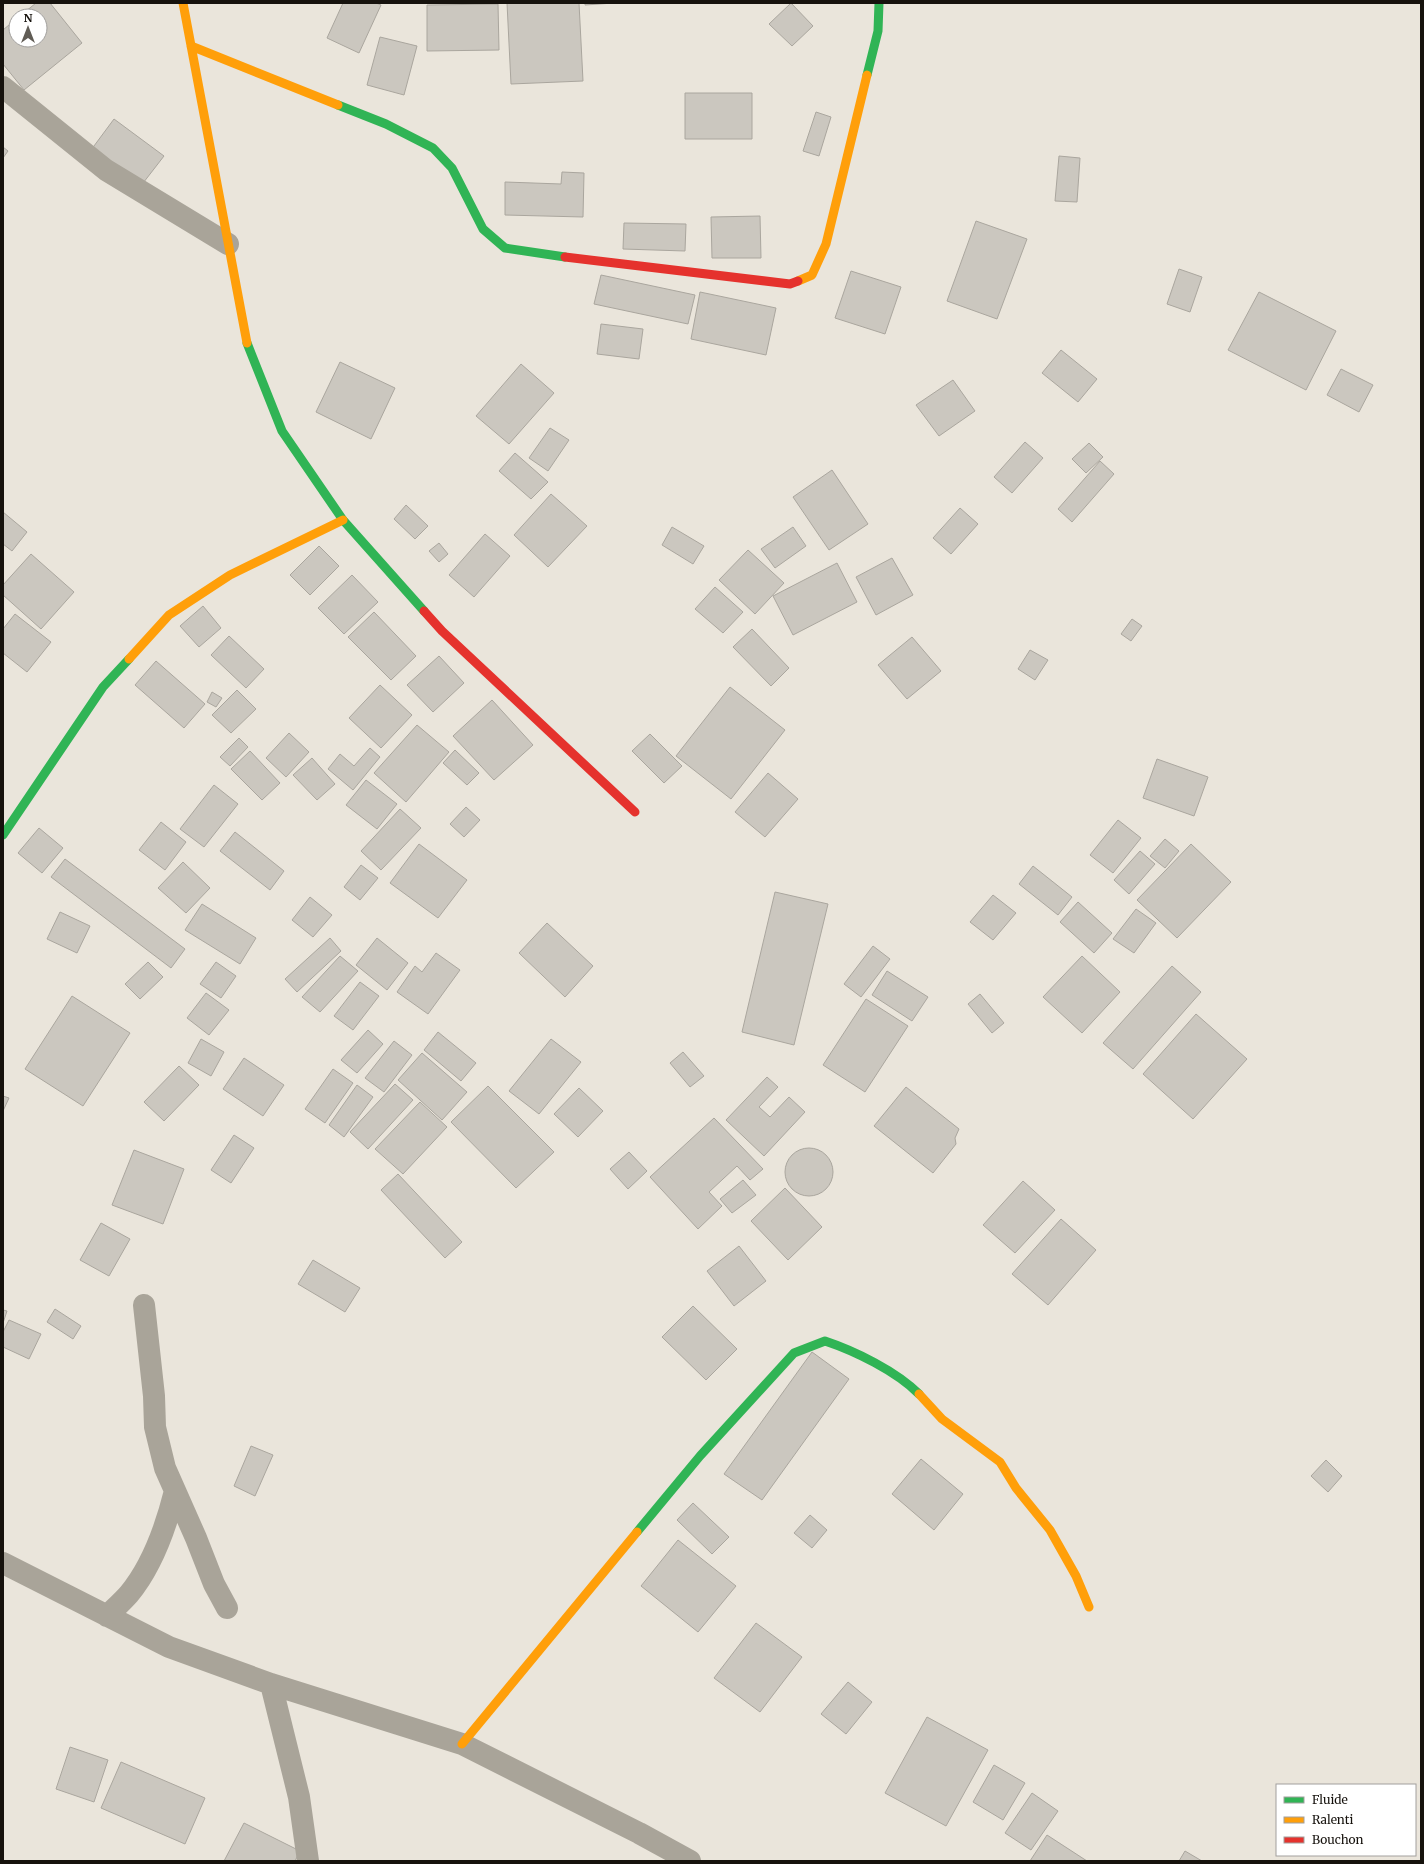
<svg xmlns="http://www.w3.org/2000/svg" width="1424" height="1864" viewBox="0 0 1424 1864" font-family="Merriweather,serif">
  <rect width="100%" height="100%" fill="#eae5db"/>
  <path fill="#cbc7bf" stroke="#aaa69e" d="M36,3h14l32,40 -58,47 -21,-26v-34l13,-11v21h24v-24h-20z
    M343,3h33l5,2 -22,48 -32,-15z
    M507,3h72l4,78 -72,3z
    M585,3h29l-29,2z
    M791,3l22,23 -21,20 -23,-22z
    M498,4l1,46 -72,1v-46z
    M380,37l37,9 -13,49 -37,-10z
    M685,93h67v46h-67z
    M816,112l15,5 -12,39 -16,-5z
    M114,119l50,37 -24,31 -49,-37z
    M3,147l5,4 -5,7z
    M1059,156l21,2 -3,44 -22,-1z
    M562,172l22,1 -1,44 -78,-2v-33l56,2z
    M760,216l1,42h-49l-1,-41z
    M976,221l51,18 -30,80 -50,-18z
    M624,223l62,1 -1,27 -62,-2z
    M1179,269l23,8 -12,35 -23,-8z
    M851,271l50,16 -16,47 -50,-16z
    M601,275l94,20 -7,29 -94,-20z
    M700,292l76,16 -10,47 -75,-16z
    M1259,292l77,39 -30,59 -78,-40z
    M601,324l42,5 -4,30 -42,-5z
    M1061,350l36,29 -19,23 -36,-29z
    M340,362l55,26 -24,51 -55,-27z
    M521,364l33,29 -45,51 -33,-28z
    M1341,369l32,16 -14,27 -32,-17z
    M953,380l22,31 -36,25 -23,-31z
    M550,428l19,12 -21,31 -19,-13z
    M1025,442l18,16 -31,35 -18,-16z
    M1089,443l14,14 -17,16 -14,-14z
    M515,453l33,29 -17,17 -32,-28z
    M1100,461l14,13 -42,48 -14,-13z
    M832,470l36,54 -39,26 -36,-53z
    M551,494l36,32 -39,41 -34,-32z
    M406,505l22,21 -13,13 -21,-20z
    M960,508l18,16 -27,30 -18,-16z
    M3,512l24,20 -15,19 -9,-7z
    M672,527l32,19 -11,18 -31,-19z
    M793,527l13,19 -31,22 -14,-19z
    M485,534l25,22 -36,41 -25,-22z
    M439,543l9,11 -9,8 -10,-11z
    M319,546l20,20 -29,29 -20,-20z
    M748,550l36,33 -29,31 -36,-34z
    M31,554l43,38 -33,37 -38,-34v-10z
    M892,558l21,37 -37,20 -20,-38z
    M837,563l20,39 -64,33 -20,-39z
    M352,575l26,27 -34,32 -26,-26z
    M715,587l28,25 -20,21 -28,-24z
    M203,606l18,22 -22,19 -19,-21z
    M374,612l42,44 -25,24 -43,-43z
    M15,614l36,28 -24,30 -24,-19v-24z
    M1132,619l10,7 -11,15 -10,-7z
    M752,629l37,39 -18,18 -38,-39z
    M229,636l35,33 -18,19 -35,-33z
    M912,637l29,34 -34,28 -29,-34z
    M1030,650l18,10 -13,20 -17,-11z
    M439,656l25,27 -31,29 -26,-27z
    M156,661l49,43 -21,24 -49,-43z
    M380,685l32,30 -31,33 -32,-30z
    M730,687l55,43 -54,69 -55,-43z
    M237,690l19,19 -25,24 -19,-18z
    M212,692l10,6 -6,9 -9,-5z
    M492,700l41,45 -39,35 -41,-44z
    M417,725l32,27 -43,50 -32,-29z
    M289,733l20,19 -23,25 -20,-19z
    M650,734l32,32 -18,17 -32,-32z
    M239,738l9,9 -18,19 -10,-9z
    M370,748l10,9 -27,33 -25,-21 12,-15 14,12z
    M455,750l24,23 -12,12 -24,-22z
    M250,751l30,32 -18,17 -31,-31z
    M312,758l23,26 -18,16 -24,-25z
    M1157,759l51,18 -14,39 -51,-18z
    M768,773l30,26 -33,38 -30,-25z
    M366,780l31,24 -20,25 -31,-24z
    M214,785l24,19 -34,43 -24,-18z
    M466,807l14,13 -16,17 -14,-13z
    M400,809l21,19 -40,42 -20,-19z
    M1118,820l23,18 -28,35 -23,-18z
    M161,822l25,20 -21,28 -26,-20z
    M39,828l24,20 -21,25 -24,-20z
    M235,832l49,39 -14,19 -50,-39z
    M1165,839l14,12 -14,17 -15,-12z
    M419,844l48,36 -29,38 -48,-35z
    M1191,844l40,38 -54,56 -40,-38z
    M1140,851l15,13 -26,30 -15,-14z
    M65,859l120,90 -14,19 -120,-91z
    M183,862l27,26 -24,25 -28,-25z
    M361,865l17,13 -18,22 -16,-13z
    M1033,866l39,31 -14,18 -39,-31z
    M775,892l53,12 -34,141 -52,-13z
    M993,895l23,18 -23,27 -23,-18z
    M310,897l22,18 -19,22 -21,-17z
    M1078,902l34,31 -18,20 -34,-31z
    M202,904l54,34 -16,26 -55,-34z
    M1136,909l20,14 -22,30 -21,-14z
    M60,912l30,14 -13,27 -30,-14z
    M547,923l46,43 -28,31 -46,-44z
    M330,938l11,13 -44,41 -12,-13z
    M377,938l31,25 -21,27 -31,-25z
    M873,946l17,13 -29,38 -17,-13z
    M436,953l24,17 -32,44 -31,-22 18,-26 7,6z
    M340,956l18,15 -38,41 -18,-15z
    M1082,956l38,36 -38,41 -39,-36z
    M148,962l15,15 -23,22 -15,-15z
    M216,962l20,14 -15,22 -21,-14z
    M1172,966l29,26 -68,77 -30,-26z
    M887,971l41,26 -16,24 -40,-26z
    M360,982l19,14 -26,34 -19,-14z
    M206,993l23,17 -20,25 -22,-17z
    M980,994l24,29 -12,10 -24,-29z
    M72,996l58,37 -47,73 -58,-37z
    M866,999l42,27 -43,66 -42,-27z
    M1196,1014l51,45 -54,60 -50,-45z
    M368,1030l15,14 -26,29 -16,-13z
    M438,1032l38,31 -15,18 -37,-31z
    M201,1039l23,13 -13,24 -23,-13z
    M551,1039l30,23 -42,52 -30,-23z
    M394,1041l18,14 -28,37 -19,-14z
    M683,1052l21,24 -14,11 -20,-24z
    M422,1053l45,39 -25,28 -44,-40z
    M244,1058l40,27 -21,31 -40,-27z
    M179,1066l20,19 -35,36 -20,-19z
    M333,1069l20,14 -28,40 -20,-14z
    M767,1077l11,10 -19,20 11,10 19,-20 16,15 -41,44 -38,-36z
    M395,1084l18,16 -45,49 -18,-17z
    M357,1085l16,12 -29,40 -15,-12z
    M488,1086l66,66 -38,36 -65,-66z
    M906,1087l53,42 -4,9 1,6 -23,29 -59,-47z
    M579,1088l24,23 -25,26 -24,-23z
    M3,1096l6,2 -6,13z
    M420,1102l27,25 -44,47 -28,-25z
    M714,1118l49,51 -13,11 -13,-14 -28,26 13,14 -24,23 -48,-52z
    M234,1135l20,13 -23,35 -20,-13z
    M785 1172a24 24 0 1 1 48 0a24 24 0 1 1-48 0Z
    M134,1150l50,19 -21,55 -51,-19z
    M629,1152l18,19 -19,18 -18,-20z
    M398,1174l64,68 -17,16 -64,-68z
    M743,1180l13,15 -24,18 -12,-14z
    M1023,1181l32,29 -40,43 -32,-28z
    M785,1188l37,39 -34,33 -37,-39z
    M1061,1219l35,31 -48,55 -36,-31z
    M101,1223l29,16 -21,37 -29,-16z
    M739,1246l27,35 -32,25 -27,-35z
    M313,1260l47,28 -15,24 -47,-28z
    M693,1306l44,43 -31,31 -44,-43z
    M55,1309l26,17 -8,13 -26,-17z
    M3,1310l4,1 -4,12z
    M9,1320l32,14 -12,25 -26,-12v-15z
    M812,1352l37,27 -87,121 -38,-26z
    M251,1446l22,9 -18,41 -21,-10z
    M921,1459l42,35 -29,36 -42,-36z
    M1326,1460l16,16 -14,16 -17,-16z
    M693,1503l36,34 -17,17 -35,-34z
    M810,1515l17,15 -15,18 -18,-15z
    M678,1540l58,46 -38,46 -57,-46z
    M756,1623l46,34 -42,55 -46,-34z
    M848,1682l24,20 -26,32 -25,-20z
    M927,1717l61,33 -42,76 -61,-33z
    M70,1747l38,13 -14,42 -38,-13z
    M121,1762l84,36 -20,46 -84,-36z
    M994,1765l31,18 -22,37 -30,-18z
    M1032,1793l26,18 -27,39 -26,-17z
    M244,1823l56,28 -5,10h-71z
    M1047,1835l40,26h-57z
    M1185,1851l17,10h-23z"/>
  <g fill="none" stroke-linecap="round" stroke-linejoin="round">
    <path stroke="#a9a499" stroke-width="22" d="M3,87l103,83 122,74
      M144,1305l10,91 1,31 10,41 31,70 18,46 13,24
      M3,1563l166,84 102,37 191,60 177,89 51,28
      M107,1616c7,-7 15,-14 22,-22 24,-29 37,-67 46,-103
      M271,1684l28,113 9,64"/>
    <path stroke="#30b455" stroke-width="9" d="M867,75l11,-44 1,-28
      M338,105l48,19 47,24 19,20 31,61 22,19 60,9
      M247,343l35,88 61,89 81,91
      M3,835l100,-148 26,-28
      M637,1532l63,-76 94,-103 31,-12c30,10 71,30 94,53"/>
    <path stroke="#ff9f0a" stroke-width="9" d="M183,3l64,340
      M191,46l147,59
      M798,281l14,-6 14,-31 41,-169
      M129,659l40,-44 61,-40 113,-55
      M919,1394l23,25 58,43 16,26 34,42 26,46 13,31
      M462,1744l175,-212"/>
    <path stroke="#e5322d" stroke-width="9" d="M565,257l225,27 8,-3
      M424,611l18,20 193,181"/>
  </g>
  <rect width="1424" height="1864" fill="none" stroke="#16120d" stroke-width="8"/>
  <rect x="1276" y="1784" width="140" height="72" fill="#ffffff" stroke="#a2a09e"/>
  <rect x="1284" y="1797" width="20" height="6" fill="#30b455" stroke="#a2a09e"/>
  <text x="1312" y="1804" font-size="12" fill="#16120d">Fluide</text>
  <rect x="1284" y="1817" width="20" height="6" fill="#ff9f0a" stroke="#a2a09e"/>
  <text x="1312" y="1824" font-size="12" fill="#16120d">Ralenti</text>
  <rect x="1284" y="1837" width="20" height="6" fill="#e5322d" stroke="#a2a09e"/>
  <text x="1312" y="1844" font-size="12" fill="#16120d">Bouchon</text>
  <g transform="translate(28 28)"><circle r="19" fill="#ffffff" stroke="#a2a09e"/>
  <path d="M0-3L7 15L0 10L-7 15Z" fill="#605c55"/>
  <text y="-6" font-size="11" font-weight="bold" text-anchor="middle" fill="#16120d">N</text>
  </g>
</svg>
